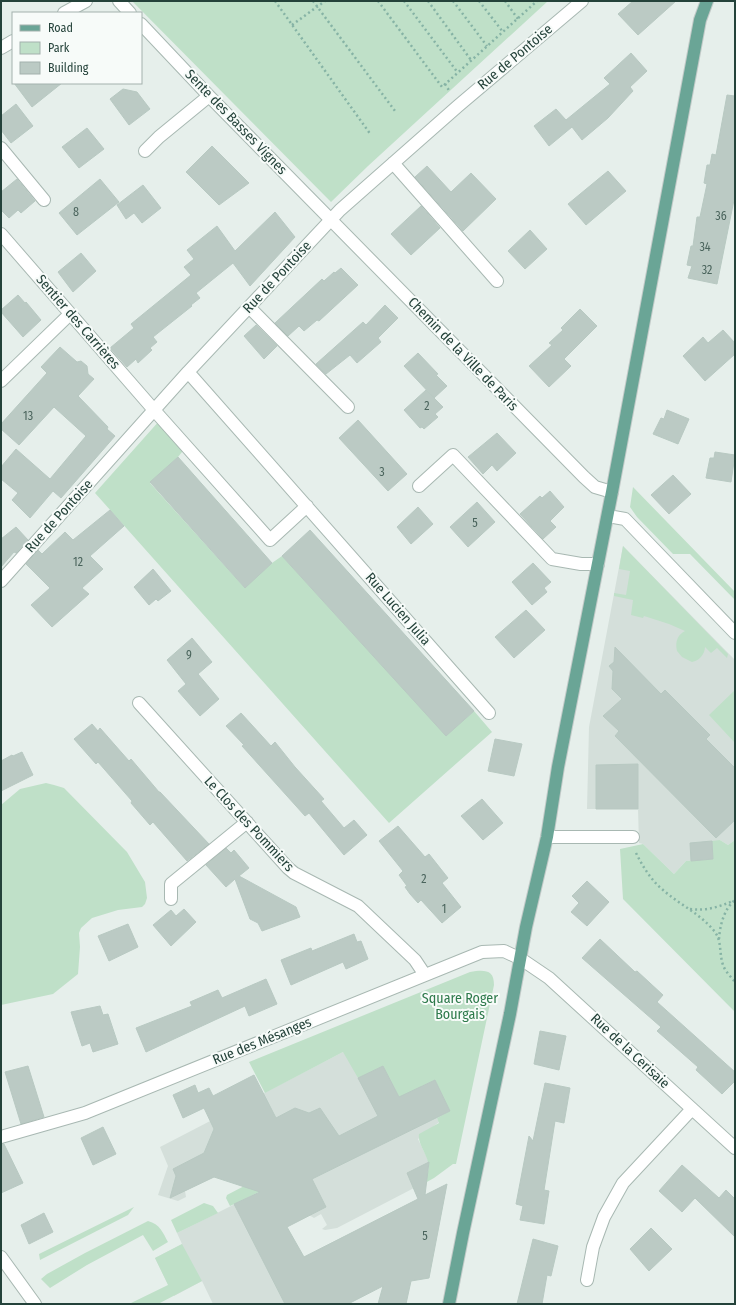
<svg xmlns="http://www.w3.org/2000/svg" width="736" height="1305" viewBox="0 0 736 1305" font-family="'Fira Sans Condensed',sans-serif">
  <rect width="100%" height="100%" fill="#e6efeb"/>
  <path fill="#d4dfda" d="M623,546l112,114v180l-7,5 -8,-5 -7,19 -27,2 -12,13 -31,-30 -4,-1 -1,-34h-51l2,-82z
    M343,1052l40,14 39,20 13,-6 15,31 -13,7 2,4 -21,17 11,23 -2,11 -13,15 -77,40 -12,2 -3,-1 5,-4 -6,-11 -7,4 -5,-3 -8,5 -13,-28 -74,-15 -29,14 1,6 -8,4 -20,-6 10,-29 -8,-19z
    M447,1184l-18,94 -60,9 -21,17h-135l-11,-23 -28,15 -19,-38 27,-14 -5,-11 82,-41 44,65z"/>
  <path fill="#bfe0c8" d="M132,1h416l-180,165 -37,36z
    M160,420l26,27 -8,10 -28,26 94,104 28,-24 10,-7 164,179 28,-24 18,21 -103,91 -294,-330z
    M633,487l102,105v8l-45,-46h-17l-36,-37 -7,-10z
    M623,546l105,108 -1,4 -10,-10 -6,5 -6,-6c0,7 -6,14 -13,15l-10,-5 -5,-6c-2,-8 0,-16 8,-20l-16,-7 -25,-8 -1,2 -12,-3 2,-15 -19,-4v-3l12,2 4,-24 -11,-2z
    M735,690v53l-26,-28z
    M46,783l8,2 10,3 63,64 18,30 2,16 -2,6 -3,3 -24,3 -26,8 -11,10 -2,5 1,14 -2,27 -25,20 -52,11v-200l19,-16z
    M720,840l8,5 7,-5v172l-112,-113 -3,-50 23,-5 31,30 12,-13 27,-2 -1,-18z
    M476,971c12,-1 18,1 18,14l-38,179h-3l-19,14 -20,11c4,-5 10,-10 13,-15 7,-14 -10,-27 -8,-40l20,-11 -2,-5 13,-7 -15,-31 -13,6 -19,18 -20,-38 -25,12 -15,-26 -78,41 -16,-31 221,-90z
    M248,1184h10l25,54 -24,-46 -29,14 -4,-8 1,-3z
    M204,1203l9,3 5,7 -41,20 -6,-13z
    M134,1207l-6,8 -88,45 -1,-6z
    M148,1221c12,3 15,12 20,21l-15,9 -10,-16 -56,30 -37,23 -9,-9 6,-5 38,-21z
    M182,1244l20,37 -44,23h-29l39,-19 -13,-27z"/>
  <path fill="#bbcac4" stroke="#b8c9c2" d="M633,1h43l-38,34 -20,-21z
    M631,53l16,18 -17,16 3,4 -25,27 -26,22 -10,-13 -23,19 -15,-20 22,-17 10,11 44,-36 -6,-6z
    M14,83h48l-30,24z
    M123,89l14,3 13,17 -21,16 -19,-26z
    M727,95l8,1v99l-18,89 -29,-6 4,-12 -5,-1 4,-19h2l4,-29h3l7,-33 -3,-1 3,-18h3l2,-11 4,1z
    M16,104l17,22 -22,17 -10,-13v-14z
    M87,128l17,21 -25,19 -17,-21z
    M212,146l37,37 -30,22 -33,-33z
    M427,166l24,26 20,-19 25,26 -33,32 -48,-54z
    M608,171l18,20 -40,34 -18,-21z
    M17,179l18,22 -14,12 -3,-3 -9,8 -8,-8v-18z
    M100,179l19,23 -42,33 -18,-22z
    M143,185l18,23 -19,15 -8,-10 -8,6 -9,-14z
    M421,206l19,22 -29,27 -20,-21z
    M275,212l20,25 -45,49 -17,-23 -37,30 4,5 -9,7 1,1 -39,31 4,5 -7,6 2,2 -14,13 -2,-4 -9,8 -17,-19 24,-20 -3,-4 60,-49 -7,-8 10,-8 -7,-9 30,-24 18,25z
    M530,230l17,19 -22,20 -17,-18z
    M81,253l15,18 -23,21 -15,-20z
    M341,268l17,17 -39,36 -2,-1 -13,11 -5,-5 -11,10 -13,-13 47,-44 2,2 10,-9 1,1z
    M18,295l7,8 1,-1 15,18 -18,17 -22,-25v-2z
    M385,305l13,13 -20,20 3,4 -24,21 -7,-8 -24,19 -10,-10 47,-42 3,3z
    M580,309l17,17 -33,33 7,7 -22,21 -20,-21 23,-21 -3,-2 14,-13 -2,-2z
    M256,325l21,21 -13,13 -20,-23z
    M723,330l12,13v11l-30,27 -22,-25 20,-19 5,6z
    M60,347l17,15 4,-1 6,5 1,8 6,5 -16,17 30,31 -1,2 8,7 -54,62 -8,-7 -23,27 -18,-18 6,-7 -17,-14v-12l15,-18 34,30 36,-43 -32,-29 -35,38 -18,-16v-5l46,-51 -6,-6z
    M418,353l20,21 -2,1 11,11 -13,12 -30,-32z
    M426,390l17,17 -8,7 3,3 -14,12 -2,-2 -2,1 -16,-18z
    M667,410l22,9 -11,25 -25,-10 8,-16 3,1z
    M358,420l49,54 -19,17 -49,-53z
    M497,433l19,20 -19,18 -5,-6 -9,9 -15,-17z
    M715,452l20,3 -4,27 -25,-4 4,-20h4z
    M178,457l94,106 -27,25 -95,-106z
    M673,475l18,19 -22,20 -18,-19z
    M550,491l14,16 -14,14 6,6 -13,12 -23,-25 20,-18 2,2z
    M477,502l18,20 -27,25 -18,-20z
    M418,507l15,17 -22,20 -14,-17z
    M110,510l14,16 -34,30 13,13 -21,19 7,6 -37,33 -21,-22 19,-17 -24,-24 12,-14 4,4 23,-22 8,8z
    M16,527l12,13 -12,13 -2,-1 -13,15v-28z
    M310,530l164,181 -28,25 -164,-180z
    M533,563l18,19 -7,6 3,4 -15,13 -20,-23z
    M153,569l18,22 -13,10 -2,-2 -7,6 -15,-18z
    M526,610l19,20 -31,28 -19,-21z
    M192,638l20,24 -14,12 21,25 -19,17 -22,-25 8,-7 -19,-24z
    M615,647l46,47 4,-4 45,45 -4,4 29,29v52l-19,18 -101,-102 4,-5 -16,-15 19,-17 -10,-10 1,-18 -4,-5 5,-4z
    M241,713l30,33 4,-4 20,25 29,32 -3,2 23,27 10,-8 13,15 -23,20 -35,-42 -4,3 -63,-70 2,-1 -18,-19z
    M92,724l6,7 2,-3 29,33 2,-2 28,33h1l49,52 -22,17 -34,-39 -3,3 -19,-22 1,-2 -34,-39 -2,2 -22,-25z
    M495,739l27,5 -8,32 -26,-5z
    M22,752l11,23 -32,16v-30l11,-6 1,1z
    M638,764v45h-42v-44z
    M482,799l21,24 -20,17 -22,-24z
    M398,826l27,31 4,-3 19,24 -6,5 19,24 -19,16 -21,-23 -3,3 -8,-9 -5,-7 2,-1 -8,-11 4,-4 -24,-30z
    M712,841l1,18 -22,2 -1,-18z
    M226,848l5,5 3,-3 15,18 -10,8 57,31 4,10 -38,14 -4,-8 -8,-4 -15,-40 -9,8 -20,-22z
    M587,881l22,21 -22,24 -16,-14 8,-9 -7,-7z
    M184,909l12,13 -25,24 -18,-21 18,-15 5,6z
    M128,924l10,23 -29,14 -11,-25z
    M354,934l3,8 4,-1 7,18 -22,10 -3,-7 -52,23 -10,-25 30,-12 1,3z
    M600,939l35,33 2,-1 26,24 -6,7 78,70v9l-13,13 -26,-24 2,-3 -41,-36 4,-4 -79,-69z
    M266,979l11,25 -28,12 -4,-10 -99,46 -10,-24 56,-22 -2,-4 28,-12 4,8z
    M100,1006l3,9 5,-1 10,30 -25,8 -3,-9 -8,3 -11,-34z
    M540,1031l26,5 -7,34 -25,-6z
    M28,1066l16,51 -23,7 -16,-52z
    M383,1066l16,31 36,-17 15,31 -138,68 14,28 -39,20 17,30 114,-58 -11,-26 22,-11 -4,33 22,-11 -18,94 -18,3 -5,23h-28l5,-18 -35,18h-63l-51,-100 26,-12 -46,-15 -44,21 6,-22 -3,-7 31,-16 10,-24 -10,-21 -21,10 -10,-23 22,-10 3,8 11,-5 4,8 41,-21 22,43 19,-10 14,5 11,-5 19,28 39,-20 -20,-38z
    M545,1083l25,5 -6,35 -9,-2 -11,69 5,1 -5,33 -24,-4 3,-14 -7,-2 13,-68 4,5z
    M103,1127l13,27 -23,11 -12,-27z
    M1,1144h3l19,39 -22,10z
    M682,1165l37,33 7,-8 9,9v38l-40,-39 -13,14 -23,-21z
    M44,1213l9,19 -24,12 -8,-19z
    M651,1228l21,21 -23,22 -19,-22z
    M533,1239l25,7 -7,30 -4,-1 -5,29h-25z"/>
  <g fill="none" stroke-linecap="round" stroke-linejoin="round">
    <g stroke="#a8b8b2" stroke-width="14">
      <path id="minor" d="M119,1l11,12
        M64,13l22,-12
        M141,24l68,72 375,381 11,10 17,5
        M1,48l12,-7
        M1,148l43,52
        M145,151l14,-14 50,-41
        M393,163l104,118
        M1,234l153,176 116,130 37,-34
        M249,307l99,100
        M188,372l301,341
        M1,381l69,-67
        M419,486l34,-31 99,104 29,5h17
        M608,516l17,3 110,114
        M1,581l187,-209 152,-162 118,-104 124,-105
        M139,703l149,165 6,5 64,33 57,54 10,15
        M547,837h86
        M171,899v-15l76,-62
        M1,1137l84,-24 397,-161 22,-1 17,8 28,19 186,170
        M1,1257l34,47
        M587,1280l6,-33 11,-30 19,-34 69,-74"/>
    </g>
    <g stroke="#c2cac8" stroke-width="14">
      <path id="major" d="M449,1304l14,-71 47,-219 16,-87 21,-90 11,-70 54,-275 88,-472 7,-19"/>
    </g>
    <path stroke="#86b3a5" stroke-width="2.5" stroke-dasharray="2 3" stroke-linecap="butt" d="M275,1l96,134
      M313,1l82,110
      M378,1l64,86 95,-86
      M404,1l54,72
      M428,1l43,59
      M453,1l34,45
      M479,1l24,31
      M505,1l13,18
      M292,25l33,-24
      M445,84l5,8
      M636,853c7,14 15,27 27,37 17,15 38,24 52,42 7,10 4,21 8,33 2,6 8,12 12,17
      M690,909c16,2 29,-2 43,-8
      M719,939c1,-14 5,-30 16,-39"/>
    <use href="#minor" stroke="#fff" stroke-width="12"/>
    <use href="#major" stroke="#6aa596" stroke-width="12"/>
  </g>
  <g text-anchor="middle" dominant-baseline="central" stroke-width="4" stroke-linejoin="round" paint-order="stroke">
    <g font-size="12" fill="#4a645c">
      <text x="76" y="212">8</text>
      <text x="721" y="216">36</text>
      <text x="705" y="247">34</text>
      <text x="707" y="270">32</text>
      <text x="427" y="406">2</text>
      <text x="28" y="416">13</text>
      <text x="382" y="472">3</text>
      <text x="475" y="523">5</text>
      <text x="78" y="562">12</text>
      <text x="189" y="655">9</text>
      <text x="424" y="879">2</text>
      <text x="444" y="909">1</text>
      <text x="425" y="1236">5</text>
    </g>
    <g font-size="14" fill="#24423a" stroke="#f7fbf9">
      <text transform="translate(515 57) rotate(-40)">Rue de Pontoise</text>
      <text transform="translate(236 122) rotate(46)">Sente des Basses Vignes</text>
      <text transform="translate(277 277) rotate(-47)">Rue de Pontoise</text>
      <text transform="translate(78 322) rotate(49)">Sentier des Carrières</text>
      <text transform="translate(463 354) rotate(46)">Chemin de la Ville de Paris</text>
      <text transform="translate(59 516) rotate(-48)">Rue de Pontoise</text>
      <text transform="translate(398 609) rotate(49)">Rue Lucien Julia</text>
      <text transform="translate(249 824) rotate(47)">Le Clos des Pommiers</text>
      <text transform="translate(262 1041) rotate(-22)">Rue des Mésanges</text>
      <text transform="translate(630 1051) rotate(43)">Rue de la Cerisaie</text>
    </g>
    <g font-size="14" fill="#2d7a4b" stroke="#f7fbf9">
      <text x="460" y="998">Square Roger<tspan x="460" dy="16">Bourgais</tspan></text>
    </g>
  </g>
  <rect width="736" height="1305" fill="none" stroke="#24423a" stroke-width="4"/>
  <rect x="12" y="12" width="130" height="72" fill="#f7fbf9" stroke="#a3b1ad"/>
  <rect x="20" y="25" width="20" height="6" fill="#6aa596" stroke="#a3b1ad"/>
  <text x="48" y="32" font-size="12" fill="#24423a">Road</text>
  <rect x="20" y="42" width="20" height="12" fill="#bfe0c8" stroke="#a3b1ad"/>
  <text x="48" y="52" font-size="12" fill="#24423a">Park</text>
  <rect x="20" y="62" width="20" height="12" fill="#bbcac4" stroke="#a3b1ad"/>
  <text x="48" y="72" font-size="12" fill="#24423a">Building</text>
</svg>
